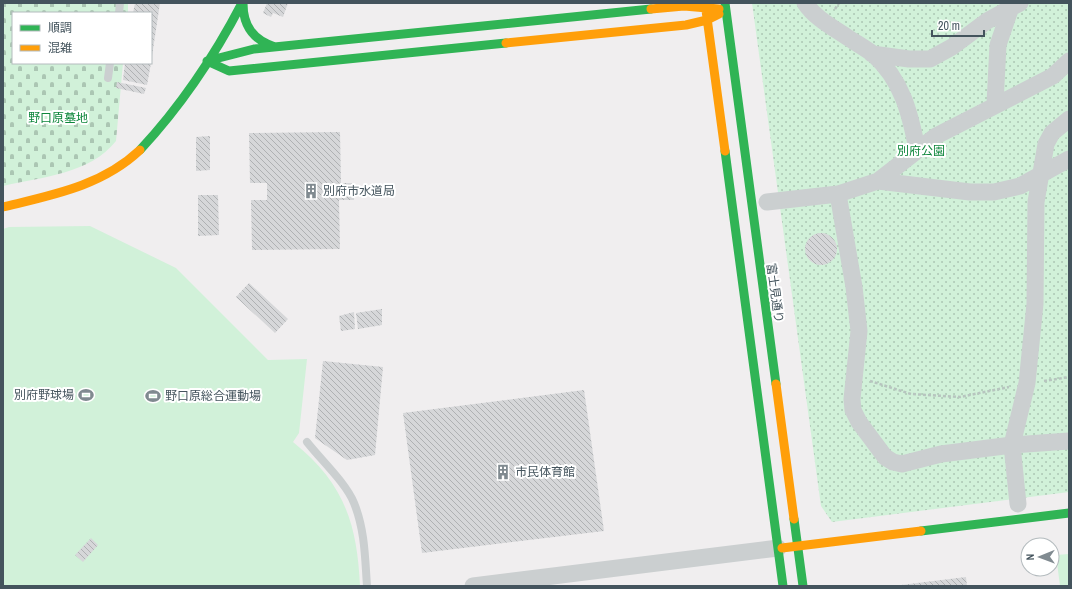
<svg xmlns="http://www.w3.org/2000/svg" width="1072" height="589" viewBox="0 0 1072 589" font-family="'Archivo Narrow','Noto Sans JP',sans-serif">
  <defs>
    <pattern id="cemetery-stones" width="16" height="16" patternUnits="userSpaceOnUse"><rect width="16" height="16" fill="#d1f1d9"/><path d="M2 7V4a2 2 0 0 1 4 0v3zM10 15v-3a2 2 0 0 1 4 0v3z" fill="#abc6b3"/></pattern>
    <pattern id="park-dots" width="8" height="8" patternUnits="userSpaceOnUse"><rect width="8" height="8" fill="#d1f1d9"/><path d="M2 2h.1M6 6h.1" fill="none" stroke="#abc6b3" stroke-width="1.8" stroke-linecap="round"/></pattern>
    <pattern id="building-back-hatch" width="6" height="6" patternUnits="userSpaceOnUse"><rect width="6" height="6" fill="#d6d7d9"/><path d="M-1 5l2 2M0 0l6 6M5-1l2 2" fill="none" stroke="#afb1b3"/></pattern>
  </defs>
  <rect width="100%" height="100%" fill="#f0eeef"/>
  <path fill="url(#cemetery-stones)" d="M3,3h125v10h-115v50h110l-7,78c-26,33 -74,36 -113,45z"/>
  <path fill="url(#park-dots)" d="M752,3h317v489l-237,30 -11,-16z"/>
  <path fill="#d1f1d9" d="M90,226l86,42 92,92 39,-1 -8,74 -6,9c51,41 64,81 67,144h-357v-357l6,-2z
    M1069,554v32h-9l-4,-31z"/>
  <path fill="url(#building-back-hatch)" d="M135,3h25l-8,53 -1,-43h-18z
    M267,3h21l-5,14 -10,-4 -2,4 -8,-4z
    M125,63h26l-4,22 -24,-5z
    M117,82l29,6 -2,6 -28,-6z
    M340,132l1,51h13v17h-15l1,49 -88,1 -1,-50h16v-17h-17l-1,-50z
    M210,136v34l-14,1v-34z
    M198,195h20l1,40 -21,1z
    M805 249a16 16 0 1 1 32 0a16 16 0 1 1-32 0Z
    M249,283l39,36 -13,14 -39,-36z
    M382,309v16l-24,4 -2,-16z
    M354,312l1,17 -14,2 -2,-15z
    M323,361l60,6 -8,88 -28,5 -32,-22z
    M584,390l20,141 -182,22 -19,-140z
    M91,538l7,7 -15,17 -8,-7z
    M966,577l1,9h-66v-1z"/>
  <g fill="none" stroke-linecap="round" stroke-linejoin="round">
    <path stroke="#b7c5bf" stroke-width="2.5" stroke-dasharray="3 2" stroke-linecap="butt" d="M835,9l4,-6
      M870,381l41,13 49,3 49,-10
      M1044,381l25,-4"/>
    <path stroke="#cbcfd0" stroke-width="8" d="M119,13l1,-10
      M108,78l2,-15
      M307,442c14,18 39,41 47,61 11,27 11,55 13,83"/>
    <path stroke="#cbcfd0" stroke-width="17" d="M805,3c10,15 27,24 42,34 9,6 18,11 26,17 29,26 37,59 44,95
      M872,54l37,5h21l22,-12 35,-26 33,-18
      M995,104l3,-59 12,-35
      M878,181l58,-45 117,-60 16,-15
      M838,194l16,93 5,44 -7,68 1,11 6,12 26,35 8,5 9,2 39,-10 16,-2 55,-7 57,-4
      M767,202l71,-8 40,-13 92,11h24l26,-6 49,-27
      M1018,504l-6,-59 15,-62 8,-79 1,-102 10,-58 6,-11 17,-14
      M473,586l305,-38"/>
    <path stroke="#30b455" stroke-width="9" d="M243,3c0,23 10,37 32,44
      M725,3l51,381
      M207,61l22,10 277,-28
      M207,61l47,-12 397,-40
      M140,150c40,-43 75,-95 102,-147
      M725,151l58,435
      M794,519l9,67
      M921,531l148,-18"/>
    <path stroke="#ff9f0a" stroke-width="9" d="M705,3l20,148
      M651,9l33,-3 35,3
      M506,43l180,-18 21,-5 12,-6
      M3,207c49,-12 99,-21 137,-57
      M776,384l18,135
      M782,548l139,-17"/>
  </g>
  <defs>
    <g id="building-bare" transform="scale(1.2)"><path d="M-4-6H4V6H1V3H-1V6H-4ZM-2.5-4.3h1.7v1.8h-1.7ZM.8-4.3h1.7v1.8H.8ZM-2.5-1h1.7V.8h-1.7ZM.8-1h1.7V.8H.8Z" fill="#808a90" stroke="#fff" stroke-width="2.5" paint-order="stroke"/></g>
    <g id="stadium-bare" transform="scale(1.2)"><path d="M0-5a6.5 5 0 1 0 0 10a6.5 5 0 1 0 0-10ZM-3.5-1.8h7v3.6h-7Z" fill="#808a90" stroke="#fff" stroke-width="2.5" paint-order="stroke"/></g>
  </defs>
  <g fill-rule="evenodd">
    <use href="#building-bare" x="311" y="191"/>
    <use href="#stadium-bare" x="86" y="395"/>
    <use href="#stadium-bare" x="153" y="396"/>
    <use href="#building-bare" x="503" y="472"/>
  </g>
  <g text-anchor="middle" dominant-baseline="central" stroke-width="4" stroke-linejoin="round" paint-order="stroke">
    <g font-size="12" fill="#0d863b" stroke="#fff">
      <text x="58" y="118">野口原墓地</text>
      <text x="921" y="151">別府公園</text>
    </g>
    <g font-size="12" fill="#44545d" stroke="#fff" text-anchor="start">
      <text x="323" y="191">別府市水道局</text>
      <text x="74" y="395" text-anchor="end">別府野球場</text>
      <text x="165" y="396">野口原総合運動場</text>
      <text x="515" y="472">市民体育館</text>
    </g>
    <g font-size="12" fill="#44545d" stroke="#fff">
      <text transform="translate(775 293) rotate(82)">富士見通り</text>
    </g>
  </g>
  <rect width="1072" height="589" fill="none" stroke="#44545d" stroke-width="8"/>
  <rect x="12" y="12" width="140" height="52" fill="#ffffff" stroke="#b4bbbe"/>
  <rect x="20" y="25" width="20" height="6" fill="#30b455" stroke="#b4bbbe"/>
  <text x="48" y="32" font-size="12" fill="#44545d">順調</text>
  <rect x="20" y="45" width="20" height="6" fill="#ff9f0a" stroke="#b4bbbe"/>
  <text x="48" y="52" font-size="12" fill="#44545d">混雑</text>
  <g transform="translate(1040 557) rotate(269)"><circle r="19" fill="#ffffff" stroke="#b4bbbe"/>
  <path d="M0-3L7 15L0 10L-7 15Z" fill="#808a90"/>
  <text y="-6" font-size="11" font-weight="bold" text-anchor="middle" fill="#44545d">N</text>
  </g>
  <path d="M932 30v6h52v-6" fill="none" stroke="#44545d" stroke-width="2"/>
  <text x="938" y="30" font-size="12" fill="#44545d" stroke="#ffffff" stroke-width="3" paint-order="stroke">20 m</text>
</svg>
